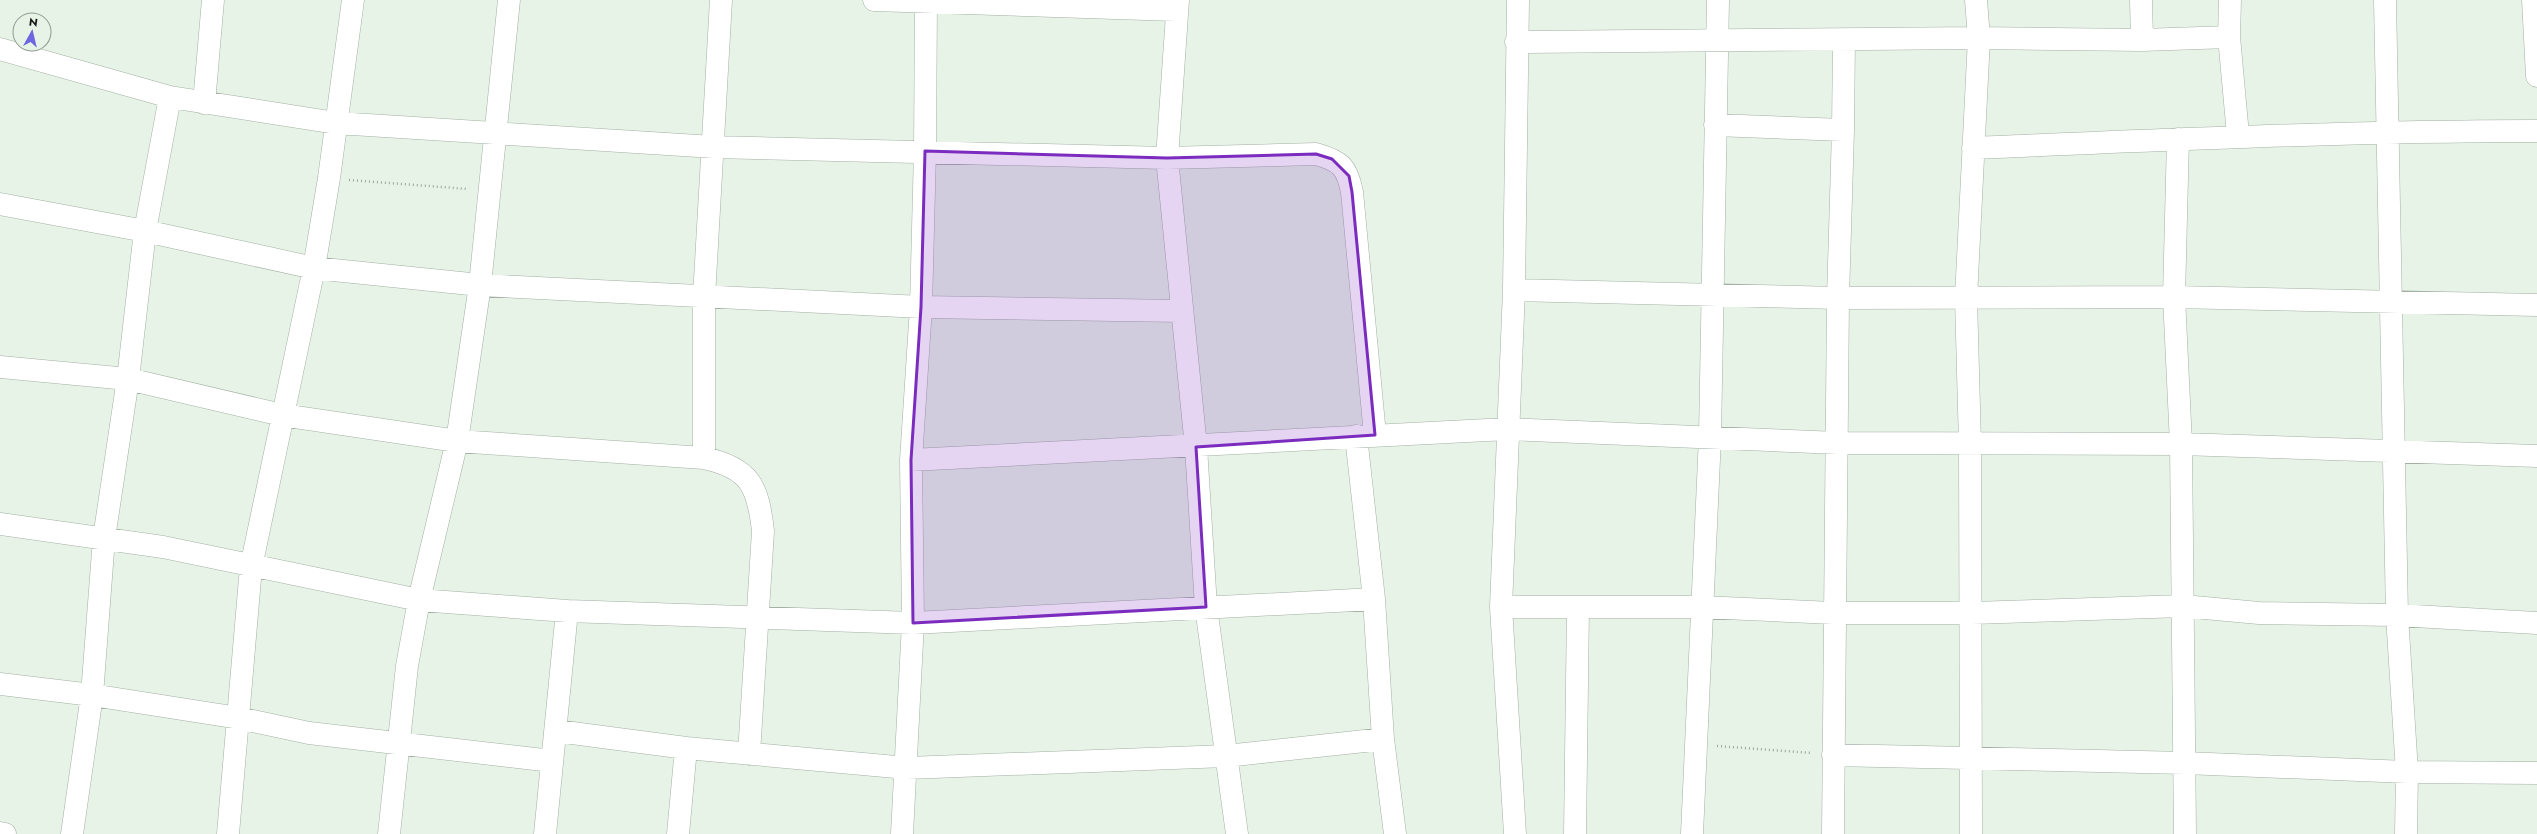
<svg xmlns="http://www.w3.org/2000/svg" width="2537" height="834" viewBox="0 0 2537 834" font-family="Jost,sans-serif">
  <rect width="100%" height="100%" fill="#e6f3e6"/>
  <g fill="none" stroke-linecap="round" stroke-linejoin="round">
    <g stroke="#a3b1a4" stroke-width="23">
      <path id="street" d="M874,0l302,10
        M1178,0l-11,158 29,289 10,160 31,227
        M2141,0l1,40
        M2385,0l12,615 10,157 -1,62
        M2533,0l4,76
        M2229,37l9,98
        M1516,42l463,-4 163,2 87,-3 1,-37
        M0,49l170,48 166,26 378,24 453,11 149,-4c25,7 31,13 36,38l23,243
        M204,103l9,-103
        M1715,125l128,5 1,-90
        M2178,139l-4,158 7,147 4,390
        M1973,148c188,-8 375,-17 564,-17
        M0,204l145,27 169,37 166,17 441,22 260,4
        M1514,290l324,8 336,-1 363,8
        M0,367l128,12 154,36 175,26 247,17c46,10 54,28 59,73l-14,223
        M1356,436l18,163 9,140 12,95
        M704,458v-161l17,-297
        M911,460l596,-31 331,14 343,1 356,12
        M0,524l163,23 256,53 148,11 346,12 461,-24
        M1501,607h201l131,6h139l211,-7 76,7 138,2 140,8
        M0,684l92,11 147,23 70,15 243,28
        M557,731l129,17 221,20 319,-12 157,-17
        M1833,755l352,8 222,9 130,1
        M0,833l5,1
        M72,834l20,-139 12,-157 24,-159 17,-148 25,-134
        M228,834l23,-267 63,-299 15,-90 24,-178
        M389,834l18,-168 12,-66 38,-159 23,-156 29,-285
        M545,834l22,-223
        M678,834l8,-86
        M902,834l11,-211 -2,-163 10,-153 4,-156 1,-151
        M1515,834l-14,-227 13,-317 4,-290
        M1575,834l3,-227
        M1692,834l18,-397 8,-437
        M1833,834l5,-536 5,-168
        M1971,834l-1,-389 -4,-147 13,-260 -3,-38"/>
    </g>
    <path stroke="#9ca69c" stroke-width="2.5" stroke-dasharray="1 3" stroke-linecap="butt" d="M349,180l119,9
      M1717,746l95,7"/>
    <use href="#street" stroke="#fff" stroke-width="22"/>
  </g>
  <path fill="#7b2cbf" fill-opacity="0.2" stroke="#7b2cbf" stroke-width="3" stroke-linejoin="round" d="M925,151l242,7 149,-4 16,5 17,17 3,16 23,243 -179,12 10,160 -293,16 -2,-163 10,-153z"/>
  <g transform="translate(32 32) rotate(8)"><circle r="19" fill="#e6f3e6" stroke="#929b92"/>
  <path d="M0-3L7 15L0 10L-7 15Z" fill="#6e65e0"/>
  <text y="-6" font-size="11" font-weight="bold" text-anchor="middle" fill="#131813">N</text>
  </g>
</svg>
